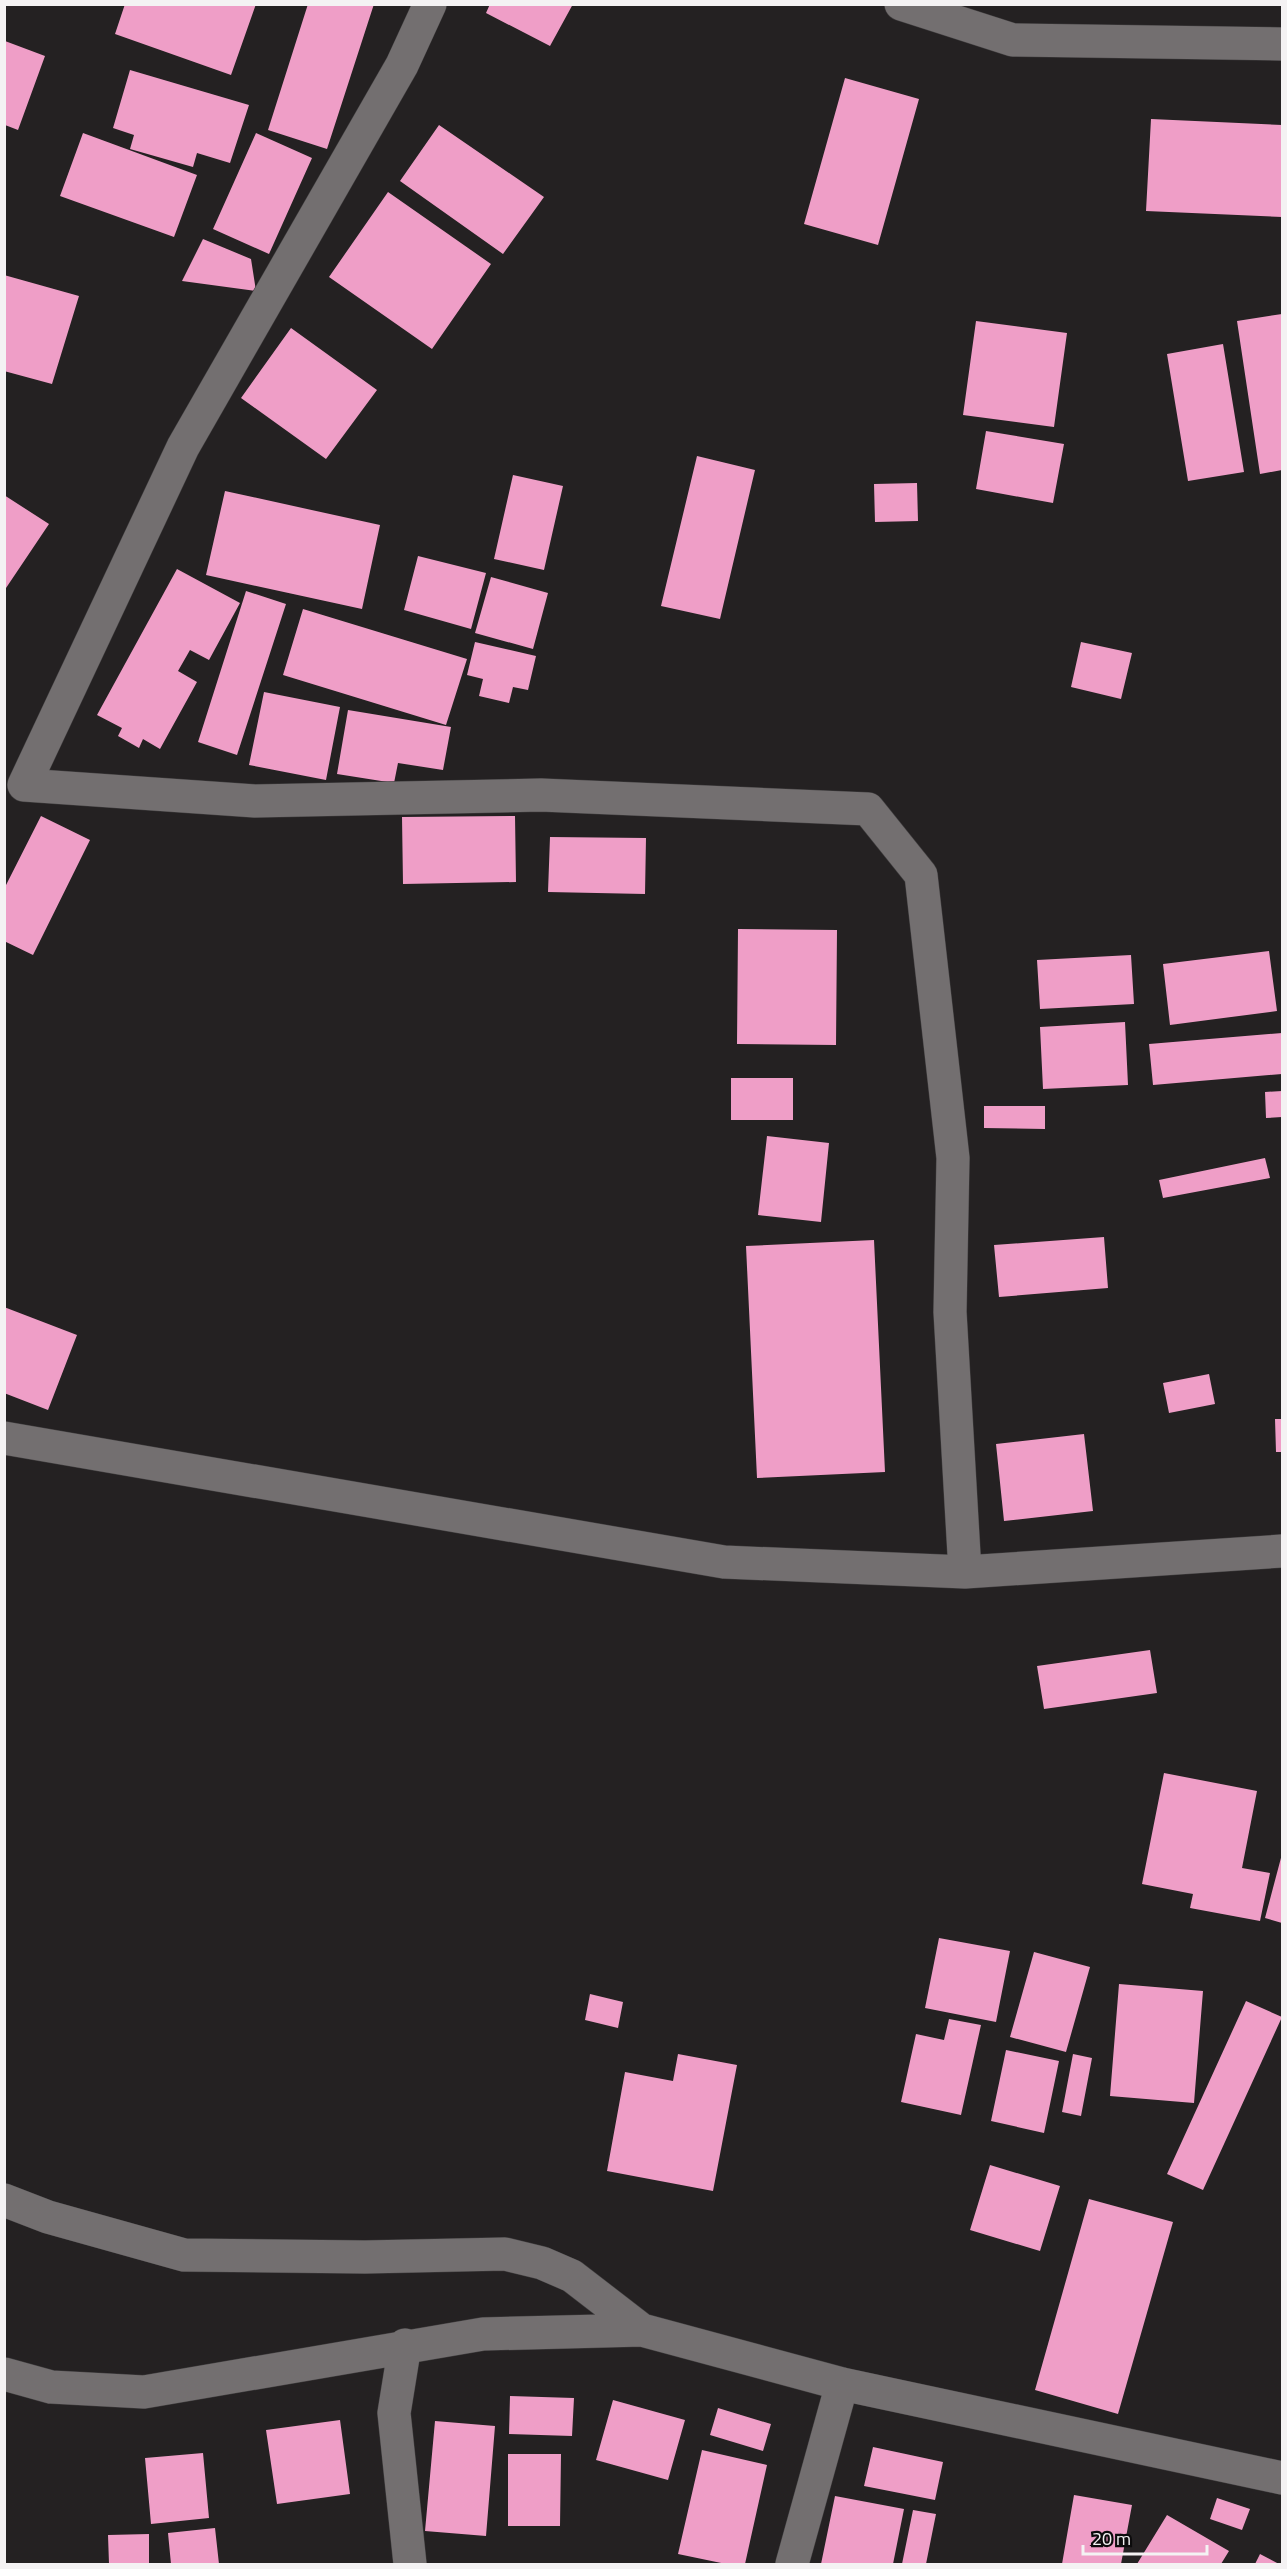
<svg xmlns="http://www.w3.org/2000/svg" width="1287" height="2569" viewBox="0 0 1287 2569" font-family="'Titillium Web',sans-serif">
  <rect width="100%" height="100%" fill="#242122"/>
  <path fill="#ef9ec7" d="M125,4h131l-25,71 -116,-41z
    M308,4h66l-47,145 -59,-19z
    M490,4h83l-23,42 -64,-33z
    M5,41l40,15 -27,74 -13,-5z
    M130,70l119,35 -19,58 -33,-10 -4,14 -63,-18 4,-14 -21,-7z
    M845,78l74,21 -41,146 -74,-21z
    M1151,119l131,6v92l-136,-6z
    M439,125l105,72 -41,57 -103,-73z
    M83,133l114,42 -23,62 -114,-41z
    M256,133l56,25 -43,96 -56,-25z
    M388,192l103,72 -59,85 -103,-72z
    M203,239l48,20 5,32 -74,-10z
    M4,275l75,21 -27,88 -48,-13z
    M1282,314v156l-22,4 -23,-153z
    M976,321l91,12 -13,94 -91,-12z
    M291,328l86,62 -51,69 -85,-61z
    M1223,344l21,128 -56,9 -21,-127z
    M986,431l78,13 -11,59 -77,-14z
    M697,456l58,14 -35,149 -59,-13z
    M513,475l50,11 -19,84 -50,-11z
    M917,483l1,38 -43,1 -1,-38z
    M225,491l155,34 -18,84 -156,-34z
    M4,495l45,29 -45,67z
    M418,556l68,17 -15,56 -67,-19z
    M177,569l63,34 -31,57 -19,-10 -12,21 19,11 -37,67 -17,-10 -4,9 -21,-12 4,-8 -25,-13z
    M491,577l57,16 -15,56 -58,-16z
    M246,591l40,13 -49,151 -39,-13z
    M303,609l164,50 -21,66 -163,-50z
    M475,642l61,14 -8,34 -15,-3 -4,16 -30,-7 4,-17 -16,-4z
    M1081,642l51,11 -11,46 -50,-12z
    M264,692l76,15 -14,73 -77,-15z
    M348,710l103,17 -8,43 -45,-7 -4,20 -57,-9z
    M41,816l49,24 -57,115 -29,-14v-52z
    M515,816l1,66 -113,2 -1,-67z
    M550,837l96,1 -1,56 -97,-2z
    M738,929l99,1 -1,115 -99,-1z
    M1269,951l8,60 -107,14 -7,-61z
    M1131,955l3,49 -94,5 -3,-49z
    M1125,1022l3,63 -85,4 -3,-62z
    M1282,1033v41l-129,11 -4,-41z
    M731,1078h62v42h-62z
    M1282,1091v26l-16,1 -1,-26z
    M984,1106h61v23l-61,-1z
    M767,1136l62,7 -8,79 -63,-7z
    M1265,1158l5,20 -107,20 -4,-18z
    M1104,1237l4,51 -109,9 -5,-52z
    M874,1240l11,232 -128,6 -11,-232z
    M4,1307l73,28 -29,75 -44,-17z
    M1209,1374l6,30 -46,9 -6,-30z
    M1275,1419h7v33h-6z
    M1084,1434l9,77 -89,10 -8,-77z
    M1150,1650l7,43 -113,16 -7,-43z
    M1164,1773l93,18 -15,77 28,5 -10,48 -70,-13 3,-14 -51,-10z
    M1282,1854v69l-17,-5z
    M939,1938l71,13 -14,71 -71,-14z
    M1034,1952l56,15 -24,85 -56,-15z
    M1119,1984l84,7 -9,112 -84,-7z
    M590,1994l33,8 -5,26 -33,-8z
    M1246,2001l36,16 -79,173 -36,-16z
    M949,2019l32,6 -20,90 -60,-13 15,-68 28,6z
    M1006,2050l53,11 -15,72 -53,-12z
    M678,2054l59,11 -24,126 -106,-20 18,-99 48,9z
    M1073,2054l19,4 -11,58 -19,-4z
    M990,2165l70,21 -20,65 -70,-21z
    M1089,2199l84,23 -55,192 -83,-24z
    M510,2396l64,2 -2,38 -63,-2z
    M613,2400l72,20 -17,60 -72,-20z
    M718,2408l53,16 -8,27 -53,-16z
    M340,2420l10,74 -73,10 -11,-74z
    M435,2421l60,5 -9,110 -61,-5z
    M873,2447l70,15 -8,38 -71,-14z
    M702,2450l65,15 -22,99h-19l-48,-10z
    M203,2453l6,65 -58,6 -6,-66z
    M508,2454h53l-1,72h-52z
    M1074,2495l58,10 -11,59h-59z
    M835,2496l69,13 -11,55h-72z
    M1217,2498l33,11 -8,21 -32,-11z
    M913,2510l23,4 -10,50h-24z
    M1167,2515l62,36 -8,13h-84z
    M215,2528l4,36h-48l-3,-31z
    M149,2534v30h-40l-1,-29z
    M1260,2554l19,10h-24z"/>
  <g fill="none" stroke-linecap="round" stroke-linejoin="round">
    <g stroke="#403e3f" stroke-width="34">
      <path id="minor" d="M430,4l-28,61 -219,382 -159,338 231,16 286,-6 327,14 53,66 32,283 -3,154 15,260
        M901,4l112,36 269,4
        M4,1438l720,124 241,10 317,-21
        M4,2200l44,17 136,38 181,2 140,-3 37,9 30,13 70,54
        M405,2345l-11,68 16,151
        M4,2374l47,13 93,5 339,-58 159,-4 200,54 440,94
        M792,2564l50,-180"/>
    </g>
    <use href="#minor" stroke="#736f70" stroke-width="33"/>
  </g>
  <rect width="1287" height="2569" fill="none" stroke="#f4f2f3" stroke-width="12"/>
  <path d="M1083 2545v9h124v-9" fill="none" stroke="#f4f2f3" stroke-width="3"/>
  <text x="1092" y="2545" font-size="18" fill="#f4f2f3" stroke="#0c0b0c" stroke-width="4.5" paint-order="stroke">20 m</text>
</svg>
